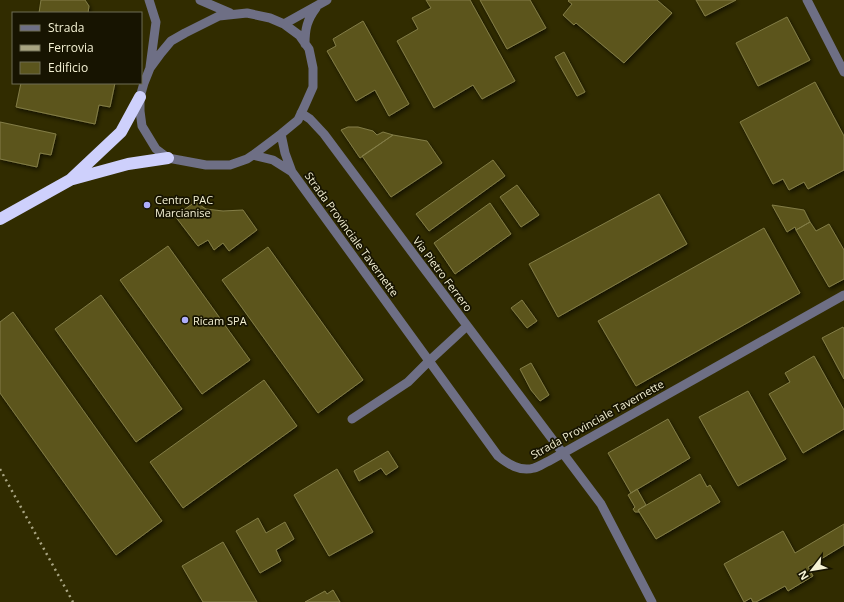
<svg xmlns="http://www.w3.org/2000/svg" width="844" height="602" viewBox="0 0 844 602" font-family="'Open Sans',sans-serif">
  <defs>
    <filter id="shadow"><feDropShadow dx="1.5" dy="2.5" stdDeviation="2" flood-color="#0009"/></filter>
  </defs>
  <rect width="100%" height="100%" fill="#312c00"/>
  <path fill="#5b551d" stroke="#837d46" filter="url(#shadow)" d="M41,0h44l4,6 -1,7h-49z
    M426,0h44l45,81 -33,18 -9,-14 -39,23 -37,-67 21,-12 -6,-11 19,-10z
    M480,0h50l16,28 -39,21z
    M569,0h88l15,13 -48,50 -48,-40 -2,2 -11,-10 9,-11 -4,-3z
    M696,0h40l-31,16z
    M787,17l23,43 -52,26 -22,-43z
    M363,21l46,83 -20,12 -14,-26 -19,11 -29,-50 9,-5 -3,-7z
    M564,52l21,40 -8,4 -22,-39z
    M815,82l29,54v34l-36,19 -4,-7 -15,8 -6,-11 -10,5 -33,-62z
    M21,83h94l-5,24 -11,-2 -4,19 -79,-17z
    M0,122l56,12 -5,21 -11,-2 -3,14 -37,-8z
    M348,127h10l15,4 4,4 6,-3 10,3 -33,23 -19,-28z
    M393,135l34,6 15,22 -51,34 -29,-41z
    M493,160l12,16 -76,55 -13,-17z
    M517,185l22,30 -18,12 -21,-30z
    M659,194l28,50 -129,73 -29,-53z
    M195,202l11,7 17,2 20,-1 14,20 -28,21 -6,-8 -9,7 -6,-10 -10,6 -23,-30z
    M490,203l21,31 -56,40 -21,-31z
    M772,205l32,5 6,12 -14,8 -1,-3 -8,5z
    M810,222l6,9 13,-7 15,26v29l-15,8 -33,-57z
    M764,228l36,65 -164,93 -38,-65z
    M168,246l82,114 -48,34 -82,-114z
    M268,247l95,133 -45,33 -96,-133z
    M101,295l81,114 -46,33 -81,-113z
    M522,300l15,21 -10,7 -16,-20z
    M13,312l149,209 -46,34 -116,-162v-71z
    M843,327l1,2v50l-22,-41z
    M814,356l30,54v19l-41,24 -34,-59 21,-12 -5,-9z
    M531,363l18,32 -9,6 -9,-11 -11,-21z
    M264,380l33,46 -114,82 -33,-46z
    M748,391l38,68 -48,27 -39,-69z
    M668,419l22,39 -59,35 -23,-40z
    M388,451l10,16 -12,8 -5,-7 -22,13 -5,-10z
    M337,469l36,63 -44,24 -35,-61z
    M700,474l7,13 3,-2 10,17 -64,37 -18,-29z
    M637,489l9,16 -8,5 1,2h-4l-2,-3 2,-2 -7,-12z
    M258,518l8,15 19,-11 9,17 -18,11 5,11 -21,12 -24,-42z
    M844,524v21l-36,22 5,9 -25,15 -3,-5 -29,16h-3l-2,-4 -7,4 -20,-38 59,-33 12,22z
    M223,542l34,60h-54l-21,-36z
    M333,590l7,12h-35l20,-11 2,3z"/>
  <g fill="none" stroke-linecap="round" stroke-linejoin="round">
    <path stroke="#6e6f85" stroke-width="9" d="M149,0l7,22 -6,45
      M200,0l30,13
      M807,0l37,72
      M247,13l23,5 14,6 15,11 10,14 4,19v19l-8,18 -7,15 -17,14 -28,21 -6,4 -17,6h-24l-38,-7 -12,-9 -14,-23 -2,-15v-14l4,-14 6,-15 11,-15 10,-12 14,-8 34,-17z
      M284,24l43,-24
      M305,44c0,-15 2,-24 11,-36
      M301,113l9,6 14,15 96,129 181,241 51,98
      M281,134l4,19 7,19 206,284c10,8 22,16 36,12 5,-1 10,-5 15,-7l295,-166
      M253,155l20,5 19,12
      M352,419l56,-37 21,-21 38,-35"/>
    <path stroke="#ced0fc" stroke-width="12" d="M73,179l55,-15 40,-6
      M0,219l70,-39 51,-48 19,-35"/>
    <path stroke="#a9a582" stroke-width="2.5" stroke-dasharray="2 4" stroke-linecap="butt" d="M0,469l73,133"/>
  </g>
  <g fill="#aeaefb" stroke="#171401" stroke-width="1.5">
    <circle cx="147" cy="205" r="4"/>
    <circle cx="185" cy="320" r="4"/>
  </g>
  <g text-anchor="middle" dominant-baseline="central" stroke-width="3.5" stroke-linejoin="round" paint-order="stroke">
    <g font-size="11" fill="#f4f1d4" stroke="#171401" text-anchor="start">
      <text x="155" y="199">Centro PAC<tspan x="155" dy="13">Marcianise</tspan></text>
      <text x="193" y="320">Ricam SPA</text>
    </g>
    <g font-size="11" fill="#f4f1d4" stroke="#171401">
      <text transform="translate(352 234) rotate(54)">Strada Provinciale Tavernette</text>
      <text transform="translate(443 274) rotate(53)">Via Pietro Ferrero</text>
      <text transform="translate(597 419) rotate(-29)">Strada Provinciale Tavernette</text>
    </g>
  </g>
  <rect x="12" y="12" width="130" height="72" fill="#171401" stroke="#6f6c55"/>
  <rect x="20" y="25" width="20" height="6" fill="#6e6f85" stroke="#6f6c55"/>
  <text x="48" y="32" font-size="12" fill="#f4f1d4">Strada</text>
  <rect x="20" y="45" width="20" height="6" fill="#a9a582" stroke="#6f6c55"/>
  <text x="48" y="52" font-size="12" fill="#f4f1d4">Ferrovia</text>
  <rect x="20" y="62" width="20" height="12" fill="#5b551d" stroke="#6f6c55"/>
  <text x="48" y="72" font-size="12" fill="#f4f1d4">Edificio</text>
  <g transform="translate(812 570) rotate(239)" stroke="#171401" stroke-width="3" paint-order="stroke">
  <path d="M0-3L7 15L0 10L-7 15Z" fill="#f4f1d4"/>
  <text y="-6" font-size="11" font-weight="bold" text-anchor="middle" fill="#f4f1d4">N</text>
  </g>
</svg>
